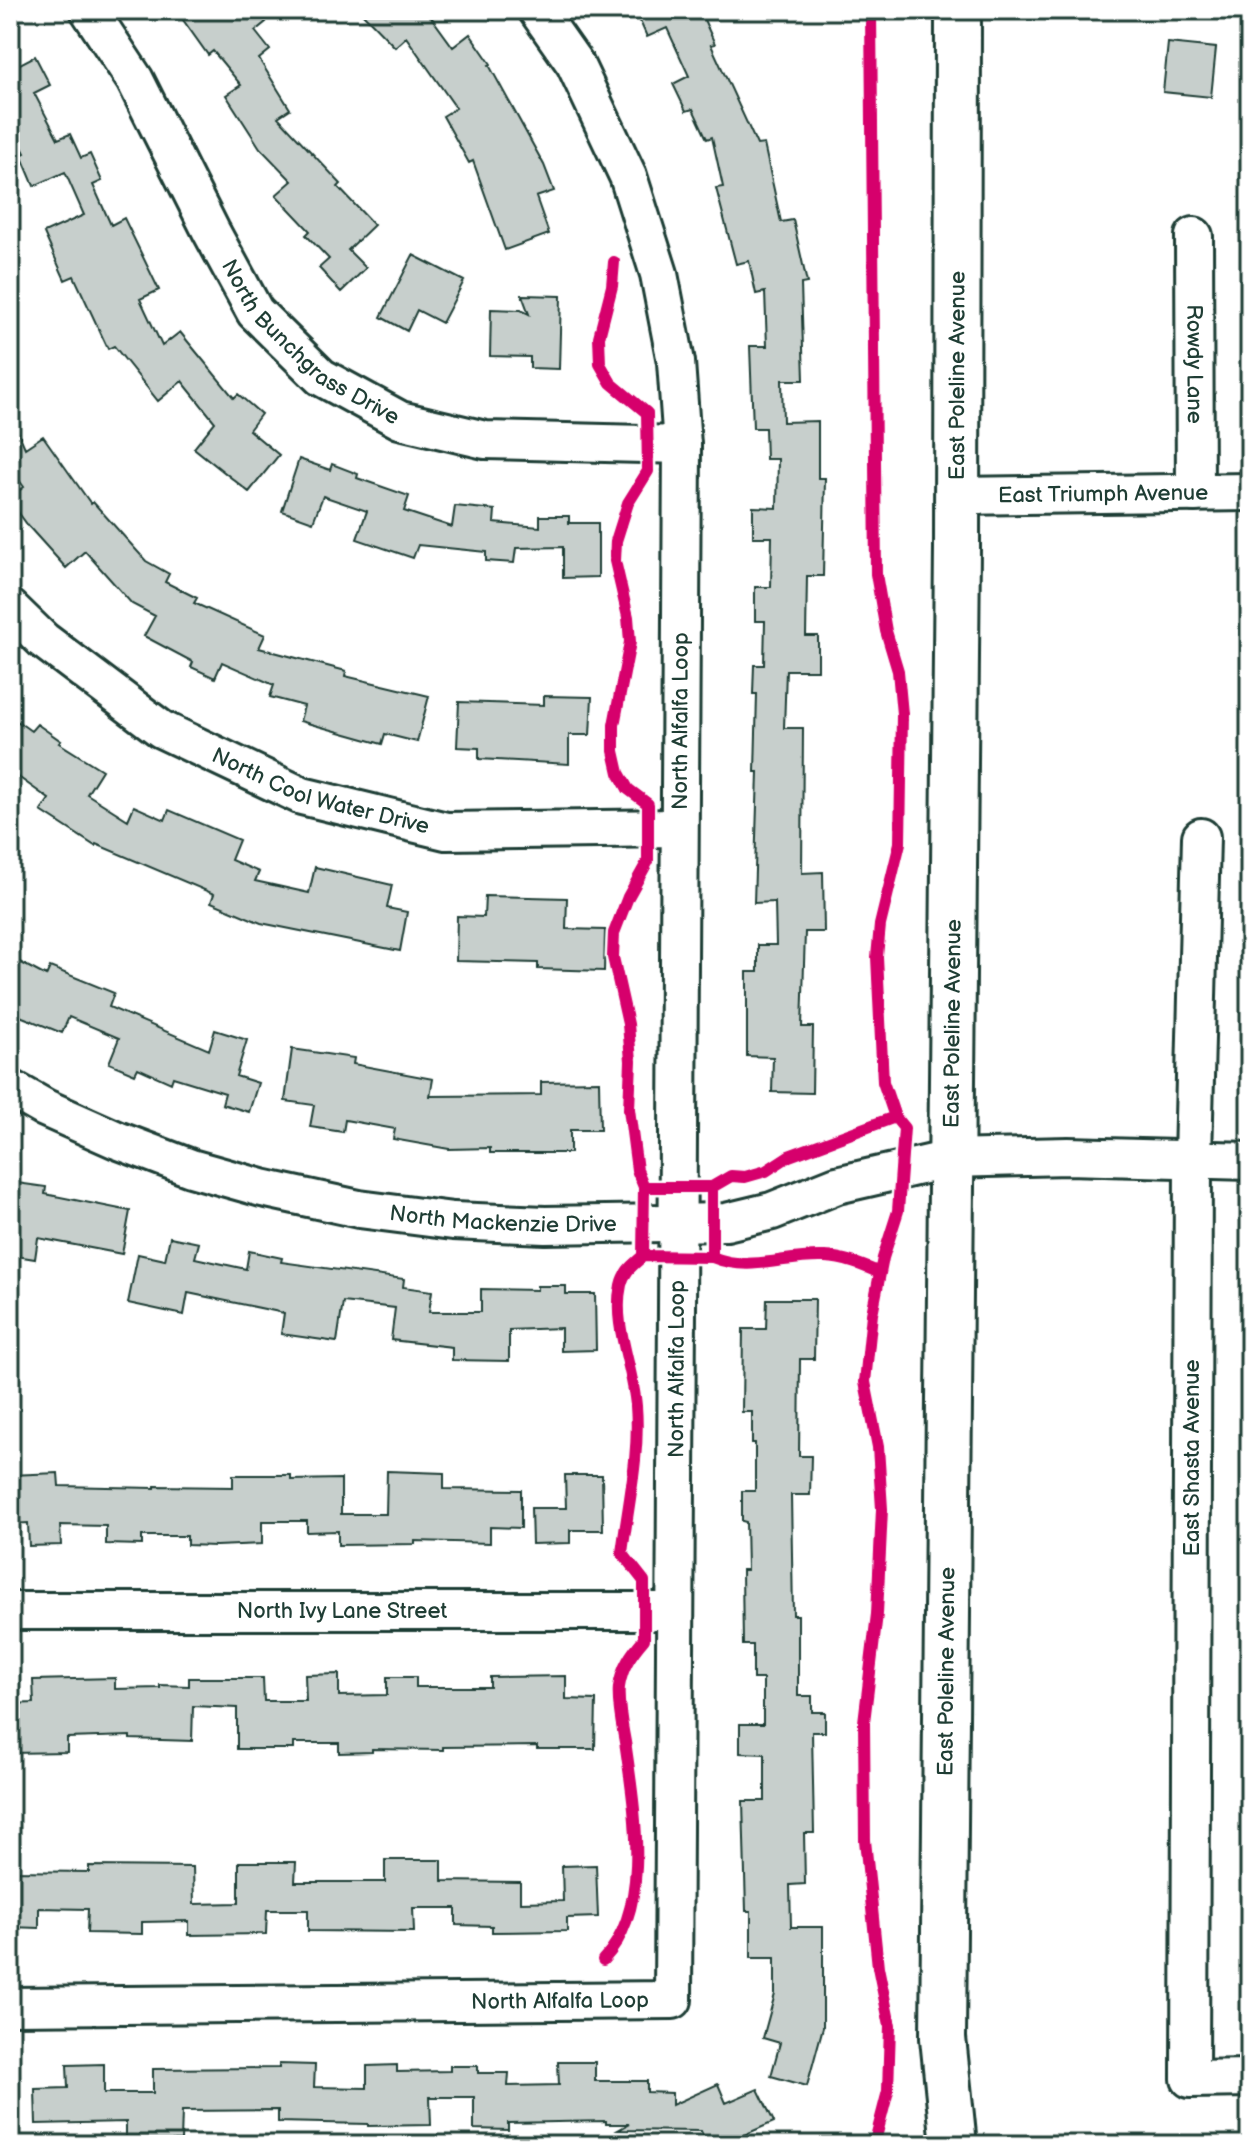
<svg xmlns="http://www.w3.org/2000/svg" width="1260" height="2155" viewBox="0 0 1260 2155" font-family="'Balsamiq Sans',sans-serif">
  <rect width="100%" height="100%" fill="#fff"/>
  <filter id="ink" filterUnits="userSpaceOnUse"><feTurbulence type="fractalNoise" baseFrequency=".0125" numOctaves="2"/><feDisplacementMap in="SourceGraphic" scale="16" xChannelSelector="R" yChannelSelector="G"/><feConvolveMatrix kernelMatrix="1 2 1 2 8 2 1 2 1" color-interpolation-filters="sRGB"/></filter>
  <g filter="url(#ink)">
    <path fill="#c7cfcc" stroke="#1f3d34" stroke-width="2" d="M176,10h81l9,12 -11,9 15,19 -11,9 31,50 -12,8 63,67 -3,3 36,38 -26,25 18,18 -25,24 -22,-24 10,-9 -23,-24 4,-4 -34,-36 16,-14 -32,-33 -34,-53 15,-10 -28,-34 -5,4z
      M359,10h67l27,37 17,-13 21,30 -2,1 55,100 10,26 -18,6 13,37 -44,16 -32,-89 -4,2 -26,-47 13,-8 -50,-71 -11,10z
      M635,10h72l-6,3 14,31 -4,1 46,100 7,-1 17,78 12,-2 14,63 -6,1 3,96h-22l1,42 35,-1v57h7l-2,98h-16l-1,60h12v34h-32l-2,58h19l-1,145 21,-1 1,60h-19l-3,95h11l-1,66 -40,-1 1,-35 -26,-1v-84h11v-27h18l-1,-43 -21,1 4,-131h-3l2,-78h-4l1,-29h10l1,-44h-10v-34h16l1,-50h-19v-30l24,1 1,-49h-12l-1,-31h-12l-3,-82h17l-2,-54 -9,2 -7,-33 -13,3 -20,-76 7,-1 -11,-50 -5,2 -14,-30 -7,2 -13,-27 16,-8 -22,-48 -20,9z
      M1168,43l48,5 -5,49 -48,-5z
      M35,56l15,29 -16,8 24,46 12,-5 11,24 9,-4 12,27 -9,4 18,40 13,-7 35,72 -19,9 22,47 18,-14 54,66 4,-4 23,20 -12,16 30,25 -30,37 -55,-44 21,-26 -33,-41 -24,20 -44,-55 -6,3 -34,-73 -9,4 -21,-47 40,-18 -19,-43 -31,14 -13,-31 4,-2 -15,-29v-55z
      M413,255l51,26 -22,42 -25,-13 -10,21 -26,-14z
      M522,295l39,1 -2,73 -29,-1v-11l-40,-1 1,-47 30,1 8,4z
      M10,413l15,35 18,-12 48,68 2,-2 53,59 23,13 -4,8 32,16 -3,5 71,32 -6,13 87,23 -1,5 84,20 -12,46 -32,-8 -3,10 -82,-23 4,-15 -34,-9 4,-12 -52,-23 -7,16 -24,-11 2,-5 -49,-26 11,-20 -23,-12 -47,-53 -19,17 -37,-41 -19,-26v-4l14,-10 -14,-19z
      M299,459l31,11 2,-6 26,10 -1,4 52,18 -5,15 48,16 3,-21 40,4 -1,13 46,4v-11h29v7h29v54l-35,1v-31l-47,1 -2,15 -28,-2v-9l-68,-7 -5,13 -56,-19 10,-28 -44,-15 -10,26 -31,-11z
      M544,696l48,1 -2,38h-21v29l-90,-5v-11l-22,-1 2,-45 85,3z
      M10,716l21,15 6,-7 24,17 -2,2 43,27 -15,24 41,26 6,-14 31,14 4,-10 70,30 -8,20 28,12 -4,9 54,12 6,-26 77,18 -5,23 20,4 -7,39 -139,-28 -50,-21 3,-8 -118,-50 -1,2 -54,-35 8,-12 -39,-28z
      M485,896l82,2 -1,31 39,1 -1,41 -66,-2v-6l-82,-2 1,-45 27,1z
      M10,957l36,19 4,-9 64,26 -5,14 100,43 6,-20 32,10 -11,36 22,7 -9,29 -27,-8 3,-11 -52,-16 -2,6 -33,-15 -3,6 -26,-11 10,-25 -50,-21 -7,16 -52,-21z
      M292,1049l62,9 -1,6 80,15 -3,17 111,-1v-13l58,-1 1,49h-30v23h-80v-5l-41,1 -56,-10 2,-10 -50,-9 -2,12 -33,-5 4,-22 -29,-4z
      M17,1183l29,4 -1,7 85,17 -8,43 -84,-16 -3,21 -25,-4v-52l4,1z
      M170,1237l29,6 -4,15 51,11 3,-18 33,7 -1,4 123,17 -1,8 29,4 -3,21h52v-23l56,1v-4h29v8h29l1,56 -35,1v-23l-52,2v31l-57,-1v-13l-61,-7 4,-32 -52,-6 -6,40 -56,-8 3,-21 -96,-20 -4,22 -56,-12 10,-49 27,6z
      M767,1299h48l-1,60h-14l-1,97h12l-1,39h-19l2,120h5v81h14v16h13v20h-13l2,101h-10l1,51 -15,1 1,42h32v100l-16,59 -36,-10 9,-33 -17,-5 12,-44v-36h-24v-47h-5l-3,-110h22v-47l-25,-1v-29h23v-45h-10v-34h-10l-1,-75h5l-1,-48 -4,-1v-30h13v-48h-3v-31h-10l1,-83h23z
      M387,1471l57,2v16l77,1v38l-31,-1v16l-75,-2v3l-77,1v-14l-31,1v-11h-45v23l-46,2 -29,-1v-9h-45v9l-36,-1v-18l-46,-1 1,20 -32,1 -1,-23 -18,1v-49l48,-2 1,13 96,2v-2l78,1v-12h58v5l50,-1v35h45z
      M565,1475h37l1,55h-33v13l-38,1 -1,-36h35z
      M339,1674v22l48,-1v-18h29v10h74v-10l76,-1v23l30,1 -1,49h-58v-3l-94,1v3l-71,-1v3l-33,1v-10h-45v6h-57v-41l-44,-2 -1,35 -62,-2v-3l-63,2v14l-57,1v-49l24,-1 -1,-23 82,-2v11l45,-1v-3l29,1v-8h74l1,23h42l-1,-26z
      M385,1860h57v21l78,1v20l43,-1 -1,-35 34,-1 2,52 -31,1v13l-75,1v-6l-36,-1v-17h-43l1,24 -106,-1v-21h-41l-1,24 -77,1v-14l-47,1v12l-55,-1 1,-24 -49,-1v20l-29,-1v-56l79,1v-6l104,1 1,37 45,-1v-41h57l-1,20h90z
      M558,2062h37v19h52v11l25,1v12l46,-21 8,19 32,-14 16,33 -53,23h-14l-6,-14 -83,-1 11,-6h-23v-3l-98,2v7l-34,-1v-32h-44l1,28 -63,1v-2l-90,-2v-12l-96,1 -1,30h-24v4h-31v-23l-90,2 -1,-35 33,-1 -1,-23 37,-1v29h49v-24l126,-1v-4l36,1 -1,22 53,1v-22l30,-1v7l53,-1v-5h28v7h31l-1,13 51,-1z"/>
    <g fill="none" stroke-linecap="round" stroke-linejoin="round">
      <g stroke="#1f3d34" stroke-width="42">
        <g id="minor">
          <path id="s1" d="M89,10l46,70 76,151 44,81 66,65 79,43 85,20 197,5"/>
          <path id="s2" d="M1194,236l1,257"/>
          <path id="s3" d="M957,496l293,-4"/>
          <path id="s4" d="M10,608l33,32 118,89 141,67 144,35 233,-3"/>
          <path d="M1201,837l-8,321 -3,921 60,-1"/>
          <path id="s5" d="M10,1088l35,20 72,32 74,28 71,20 97,21 94,12 92,4 181,-3 46,-11 65,-26 113,-26 118,-3 182,5"/>
          <path id="s6" d="M10,1611h664"/>
          <path id="s7" d="M10,2006l663,-6 9,-1555 -6,-83 -17,-88 -31,-98 -53,-112 -38,-54"/>
        </g>
      </g>
      <g stroke="#1f3d34" stroke-width="50">
        <g id="major">
          <path id="s8" d="M954,2145l-11,-107 14,-1490 1,-538"/>
        </g>
      </g>
      <use href="#minor" stroke="#fff" stroke-width="36"/>
      <use href="#major" stroke="#fff" stroke-width="44"/>
      <g stroke="#fff" stroke-width="17">
        <path id="cycleway" d="M614,262l-2,24 -13,51 1,27 11,19 36,30 1,58 -20,32 -12,38 -1,20 13,56 2,25 -16,83v26l5,22 9,16 20,15v57l-20,36 -14,36 -1,24 15,67 3,37 -2,48 8,61 7,17
          M712,1187v70l-69,-1 1,-69h68l19,-11 14,1 21,-6 23,-15 106,-39 -12,-35 -6,-125 3,-32 20,-82 2,-129 -4,-43 -12,-40 -10,-57 -5,-564
          M712,1257c40,16 72,-2 113,0 20,1 37,8 55,16
          M603,1960c49,-51 32,-148 23,-212 -3,-19 -9,-43 -7,-61 3,-20 12,-33 25,-48v-58l-22,-28c6,-48 18,-99 14,-147 -3,-40 -24,-81 -15,-121 3,-14 12,-20 22,-29
          M874,2145l14,-54 2,-65 -12,-59 -13,-127 -1,-118 13,-108 5,-105 -4,-62 -13,-65 7,-68 11,-56 15,-47 6,-83 -9,-11"/>
      </g>
      <use href="#cycleway" stroke="#d6006c" stroke-width="12"/>
    </g>
  </g>
  <g text-anchor="middle" dominant-baseline="central" stroke-width="7" stroke-linejoin="round" paint-order="stroke">
    <g font-size="22" fill="#1f3d34" stroke="#fff">
      <text stroke="none"><textPath href="#s1" startOffset="406">North Bunchgrass Drive</textPath></text>
      <text stroke="none"><textPath href="#s2" startOffset="128">Rowdy Lane</textPath></text>
      <text stroke="none"><textPath href="#s8" startOffset="1770">East Poleline Avenue</textPath></text>
      <text stroke="none"><textPath href="#s3" startOffset="146">East Triumph Avenue</textPath></text>
      <text stroke="none"><textPath href="#s7" startOffset="1942">North Alfalfa Loop</textPath></text>
      <text stroke="none"><textPath href="#s4" startOffset="366">North Cool Water Drive</textPath></text>
      <text stroke="none"><textPath href="#s8" startOffset="1122">East Poleline Avenue</textPath></text>
      <text stroke="none"><textPath href="#s5" startOffset="516">North Mackenzie Drive</textPath></text>
      <text stroke="none"><textPath href="#s7" startOffset="1294">North Alfalfa Loop</textPath></text>
      <text transform="translate(1192 1458) rotate(-90)">East Shasta Avenue</text>
      <text stroke="none"><textPath href="#s6" startOffset="332">North Ivy Lane Street</textPath></text>
      <text stroke="none"><textPath href="#s8" startOffset="474">East Poleline Avenue</textPath></text>
      <text stroke="none"><textPath href="#s7" startOffset="550">North Alfalfa Loop</textPath></text>
    </g>
  </g>
  <rect width="1260" height="2155" fill="none" stroke="#fff" stroke-width="40"/>
  <rect x="20" y="20" width="1220" height="2115" fill="none" stroke="#1f3d34" stroke-width="3" filter="url(#ink)"/>
</svg>
